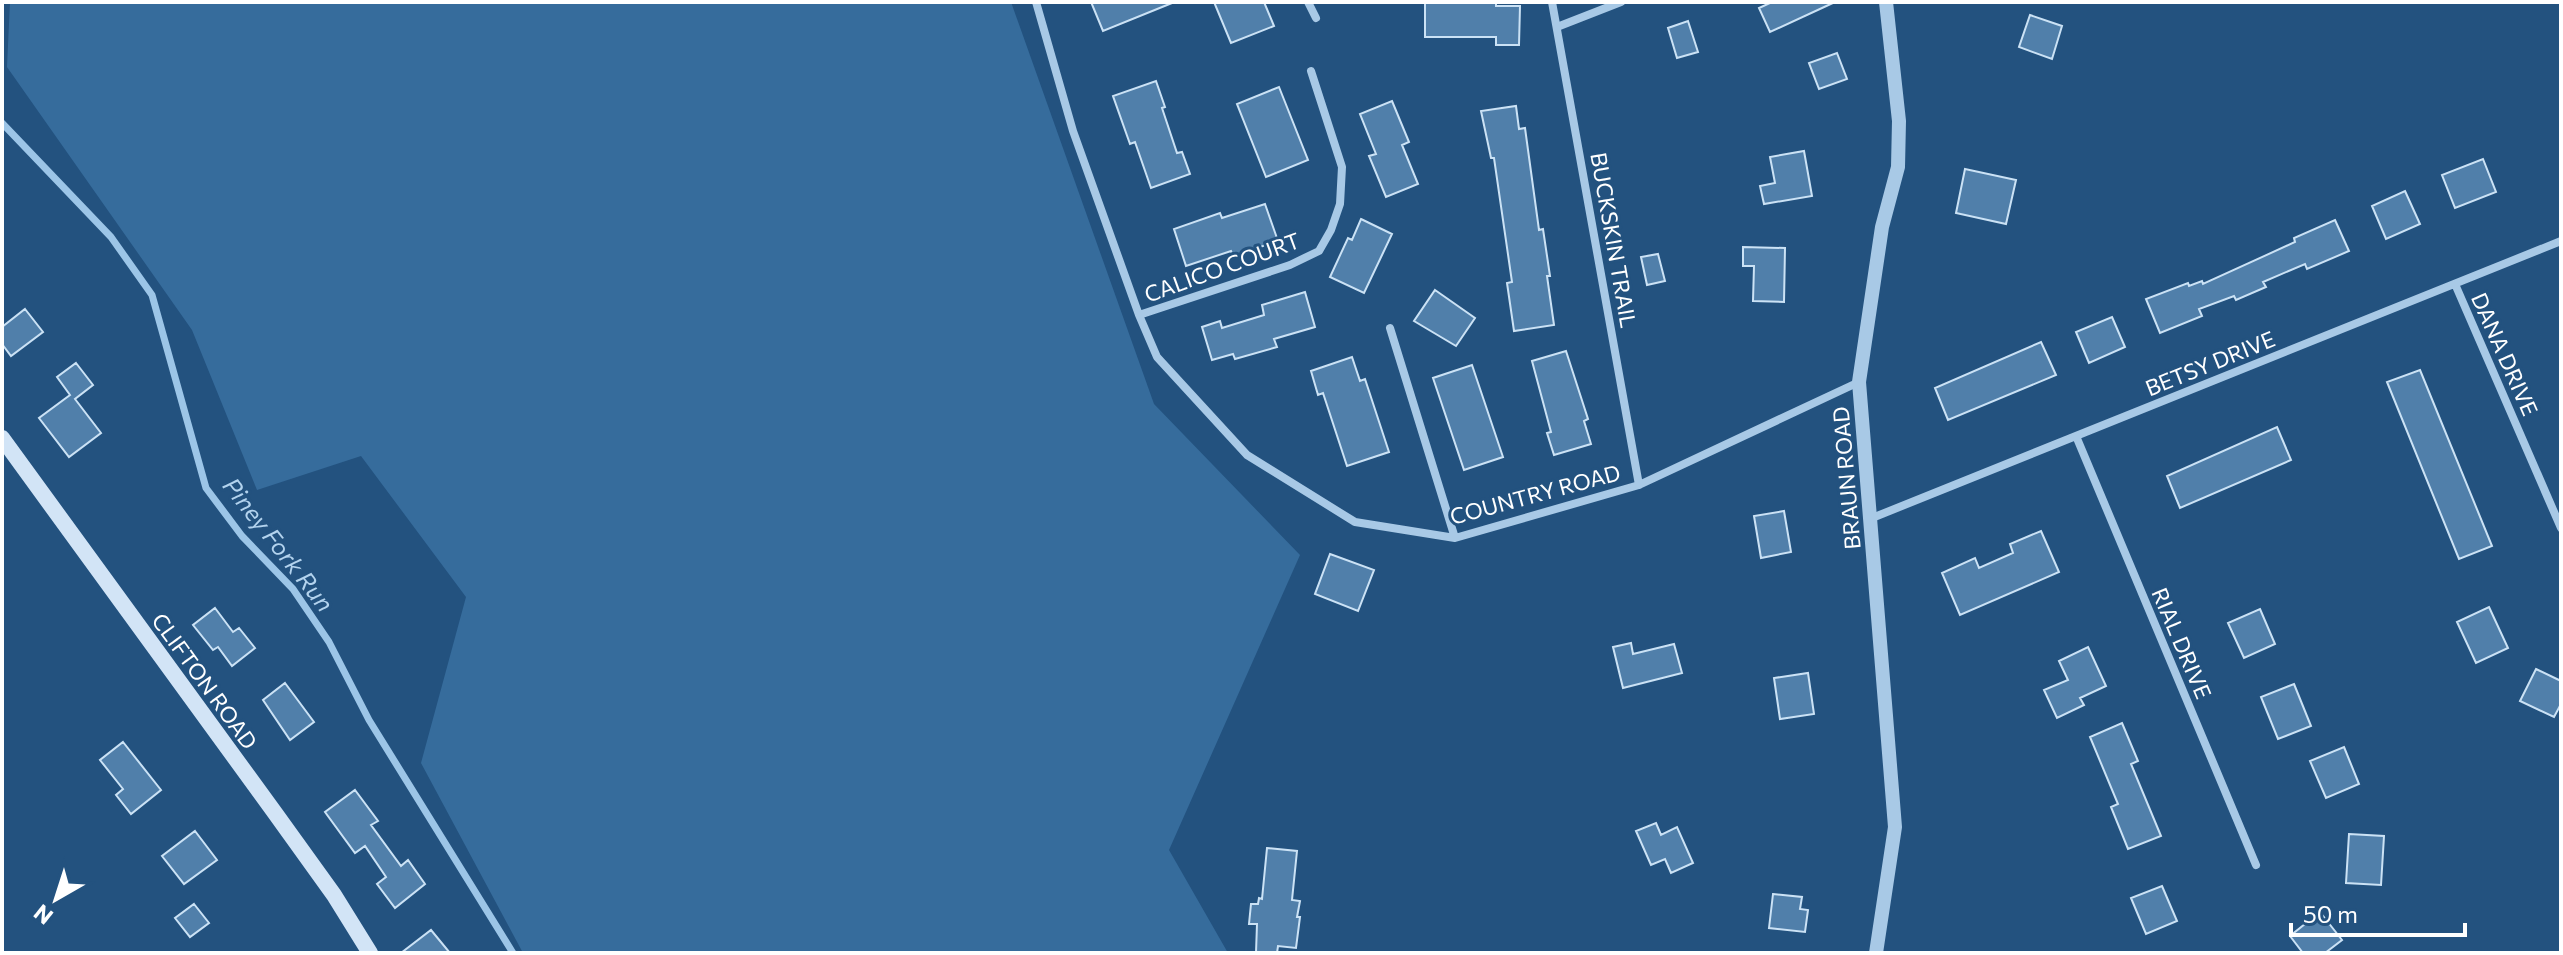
<svg xmlns="http://www.w3.org/2000/svg" width="2563" height="955" viewBox="0 0 2563 955" font-family="Commissioner,sans-serif">
  <rect width="100%" height="100%" fill="#23527f"/>
  <path fill="#366c9c" d="M10,2h1001l143,402 146,151 -131,295 59,103h-705l-102,-190 45,-166 -105,-141 -104,34 -65,-160 -185,-263z"/>
  <g fill="none" stroke-linecap="round" stroke-linejoin="round">
    <path stroke="#9cc5e7" stroke-width="7" d="M2,123l109,114 41,58 54,193 36,48 51,53 36,53 40,78 144,233"/>
  </g>
  <path fill="#507faa" stroke="#cbe2f5" stroke-width="2" d="M1091,2h81v1l-69,28z
    M1214,2h50l10,24 -43,17z
    M1425,2h71v4h24l-1,39h-23v-8h-71z
    M1772,2h63l-65,30 -11,-24z
    M2030,15l32,11 -10,33 -33,-12z
    M1688,21l10,31 -21,6 -9,-30z
    M1837,53l10,26 -28,10 -10,-26z
    M1156,81l9,26 -3,1 15,45 5,-1 8,22 -39,14 -16,-46 -5,2 -17,-48z
    M1279,87l29,73 -42,17 -29,-73z
    M1392,101l17,41 -7,3 16,39 -32,13 -17,-41 7,-2 -16,-40z
    M1516,106l3,23 6,-1 14,102 4,-1 7,47h-3l7,49 -40,6 -7,-48 5,-1 -18,-124h-3l-10,-47z
    M1804,151l8,45 -48,8 -4,-18 15,-3 -5,-26z
    M2483,159l13,33 -41,16 -13,-33z
    M1965,169l51,11 -10,44 -50,-11z
    M2405,191l15,33 -34,15 -14,-33z
    M1265,204l13,37 -45,15 -2,-5 -45,15 -12,-37 46,-16 2,5z
    M1361,219l31,15 -28,59 -34,-16 18,-39 4,2z
    M2335,220l14,31 -42,18 -2,-5 -42,18 3,5 -30,13 -2,-4 -35,13 3,7 -42,17 -14,-34 42,-16 1,3 13,-5 1,3 92,-42 -1,-4z
    M1743,247l42,1 -1,54 -31,-1 1,-35h-11z
    M1658,254l7,27 -18,4 -6,-28z
    M1435,290l40,28 -19,28 -42,-25z
    M1305,292l10,35 -41,12 3,8 -42,12 -2,-5 -21,6 -10,-33 18,-6 2,7 42,-13 -2,-10z
    M25,309l18,23 -32,24 -9,-12v-17z
    M2112,317l13,30 -36,16 -13,-31z
    M2041,342l15,33 -108,45 -13,-32z
    M1566,351l22,68 -4,2 7,23 -37,11 -7,-22 4,-1 -19,-71z
    M1352,357l8,24 5,-2 24,73 -42,14 -24,-73 -5,2 -7,-24z
    M76,363l17,22 -18,14 26,34 -32,24 -30,-39 31,-23 -13,-18z
    M1472,365l31,92 -39,13 -31,-92z
    M2420,370l72,176 -33,13 -72,-177z
    M2277,427l14,33 -111,48 -13,-32z
    M1784,511l7,41 -30,6 -7,-42z
    M2041,531l18,41 -99,43 -18,-42 33,-15 4,10 34,-15 -3,-9z
    M1330,554l44,16 -16,41 -43,-17z
    M2489,607l19,41 -32,15 -19,-41z
    M215,608l18,24 6,-4 16,20 -23,18 -14,-19 -5,3 -20,-25z
    M2260,609l15,35 -31,14 -16,-35z
    M1631,643l2,11 41,-10 8,29 -59,15 -10,-41z
    M2088,647l18,39 -26,12 4,7 -27,13 -13,-28 24,-10 -9,-19z
    M2536,669l25,12v23l-7,13 -34,-16z
    M1808,673l6,41 -34,5 -6,-41z
    M285,683l29,39 -24,18 -27,-40z
    M2294,684l17,42 -33,13 -17,-42z
    M2122,723l16,38 -7,3 30,72 -33,13 -17,-42 7,-3 -28,-67z
    M123,742l38,48 -30,24 -15,-19 7,-6 -23,-29z
    M2344,747l15,37 -33,14 -16,-37z
    M355,790l23,31 -7,4 30,41 7,-6 17,24 -30,24 -18,-24 9,-7 -21,-31 -10,7 -30,-41z
    M1656,823l5,12 16,-8 16,36 -22,10 -6,-14 -14,6 -15,-34z
    M195,831l22,29 -33,24 -22,-28z
    M2349,834l35,2 -3,49 -35,-2z
    M1267,848l30,3 -5,49 8,1 -3,16h3l-4,31 -18,-2 -1,7h-21l1,-29h-8l2,-20h7l1,-6 3,1z
    M2162,886l15,35 -31,13 -15,-36z
    M1773,894l29,3 -2,12 8,1 -3,22 -36,-4z
    M194,904l15,19 -19,14 -15,-19z
    M2320,912l22,28 -17,13h-22l-13,-17z
    M431,930l19,23h-49z"/>
  <g fill="none" stroke-linecap="round" stroke-linejoin="round">
    <path stroke="#a8c9e6" stroke-width="8" d="M1036,2l37,129 66,184 18,42 90,98 108,67 100,16 184,-53 220,-103
      M1308,2l8,16
      M1552,2l87,483
      M1557,27l64,-25
      M2455,284l106,244
      M1139,315l151,-50 29,-14 12,-21 9,-26 2,-37 -31,-96
      M1390,328l65,210
      M2076,436l180,429
      M1872,518l689,-277"/>
    <path stroke="#a8c9e6" stroke-width="14" d="M1876,953l19,-126 -36,-445 23,-155 16,-60 1,-46 -13,-119"/>
    <path stroke="#d2e4f6" stroke-width="16" d="M2,438l273,375 59,82 36,58"/>
  </g>
  <g text-anchor="middle" dominant-baseline="central" stroke-width="6" stroke-linejoin="round" paint-order="stroke">
    <g font-size="22" fill="#fff" stroke="#23527f">
      <text transform="translate(1614 240) rotate(80)">BUCKSKIN TRAIL</text>
      <text transform="translate(1222 267) rotate(-20)">CALICO COURT</text>
      <text transform="translate(2505 354) rotate(66)">DANA DRIVE</text>
      <text transform="translate(2210 363) rotate(-22)">BETSY DRIVE</text>
      <text transform="translate(1846 478) rotate(-95)">BRAUN ROAD</text>
      <text transform="translate(1535 494) rotate(-15)">COUNTRY ROAD</text>
      <text transform="translate(2182 643) rotate(67)">RIAL DRIVE</text>
      <text transform="translate(205 681) rotate(54)">CLIFTON ROAD</text>
    </g>
    <g font-size="24" font-style="italic" fill="#b3d3ee" stroke="#23527f">
      <text transform="translate(279 544) rotate(52)">Piney Fork Run</text>
    </g>
  </g>
  <rect width="2563" height="955" fill="none" stroke="#ffffff" stroke-width="8"/>
  <g transform="translate(56 899) rotate(219)" stroke="#23527f" stroke-width="6" paint-order="stroke">
  <path d="M0-6L14 30L0 20L-14 30Z" fill="#ffffff"/>
  <text y="-12" font-size="22" font-weight="bold" text-anchor="middle" fill="#ffffff">N</text>
  </g>
  <path d="M2291 923v12h174v-12" fill="none" stroke="#ffffff" stroke-width="4"/>
  <text x="2303" y="923" font-size="24" fill="#ffffff" stroke="#23527f" stroke-width="6" paint-order="stroke">50 m</text>
</svg>
